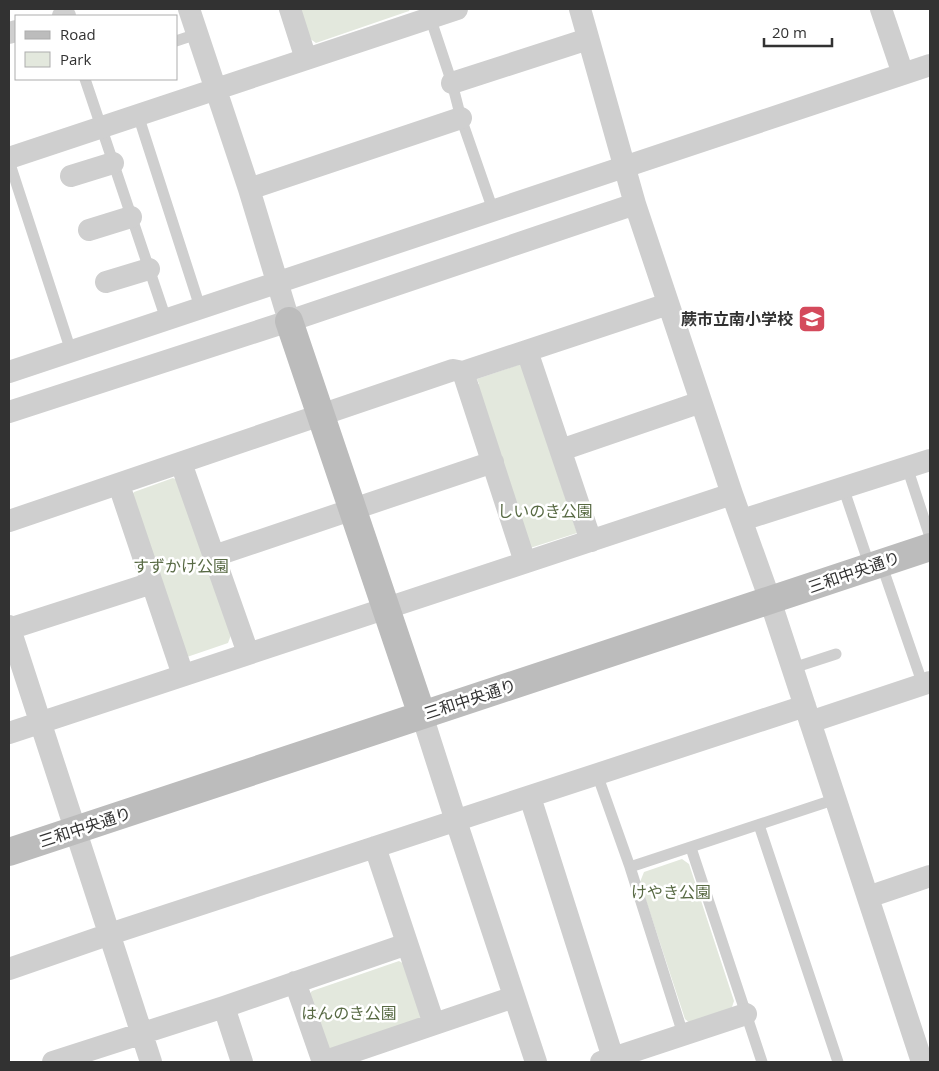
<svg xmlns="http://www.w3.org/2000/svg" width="939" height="1071" viewBox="0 0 939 1071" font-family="'Open Sans','Noto Sans JP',sans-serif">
  <rect width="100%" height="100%" fill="#fff"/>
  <path fill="#e3e8dd" d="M299,9h111l-1,2 -93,32 -7,-5z
    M521,364l56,169 -47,15 -56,-162 5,-2 -2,-5z
    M173,478l8,4 50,153 -3,8 -41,14 -57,-159 4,-6z
    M682,859l7,5 45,137 -3,9 -40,14 -6,-5 -45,-137 4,-10z
    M399,961l7,4 18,52 -93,37 -24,-57 5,-6z"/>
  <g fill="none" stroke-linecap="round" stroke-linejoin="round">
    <path stroke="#cfcfcf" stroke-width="11" d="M429,14l23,69 9,35 32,92
      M176,41l21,-7
      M85,79l81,240
      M138,115l62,192
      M9,161l62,190
      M907,467l23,70
      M843,487l27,80
      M881,563l42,122
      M793,668l43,-14
      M597,774l33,93 53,167
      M759,825l79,237
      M691,848l71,214
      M630,867l206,-68"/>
    <path stroke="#cfcfcf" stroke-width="22" d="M189,9l60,180 40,132
      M290,9l16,50
      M580,9l55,195 97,290 38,106 152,462
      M881,9l22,65
      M63,16h2
      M9,33l7,-2
      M452,83l136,-44
      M9,158l448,-149
      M71,176l42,-13
      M249,189l212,-71
      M89,230l42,-13
      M106,282l43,-13
      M527,351l64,190
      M9,372l921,-307
      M463,372l62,190
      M9,412l280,-91 346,-117
      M561,450l140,-48
      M181,463l67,190
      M119,485l64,190
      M742,520l188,-60
      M9,521l444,-151 10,2 205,-68
      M214,556l279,-94
      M9,626l142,436
      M9,629l143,-46
      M422,715l34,106 80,241
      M810,722l120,-40
      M9,733l723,-239
      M530,797l83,261
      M375,847l59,177
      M868,897l62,-21
      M9,969l101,-35 695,-228
      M295,982l28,80
      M224,1007l18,55
      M53,1062l171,-55 183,-63
      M323,1062l191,-65
      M601,1062l145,-48"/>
    <path stroke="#bcbcbc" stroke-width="28" d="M289,321l133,394
      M9,852l921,-305"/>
  </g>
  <defs>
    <g id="school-square" transform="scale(1.4375)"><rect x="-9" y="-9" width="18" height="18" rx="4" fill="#d44a5c" stroke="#fff"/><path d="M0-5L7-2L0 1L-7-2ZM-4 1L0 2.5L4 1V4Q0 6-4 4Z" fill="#fff"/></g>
  </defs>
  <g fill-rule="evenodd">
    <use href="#school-square" x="812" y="319"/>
  </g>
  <g text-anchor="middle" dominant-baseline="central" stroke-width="5" stroke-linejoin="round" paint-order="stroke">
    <g font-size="16" font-weight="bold" fill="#323232" stroke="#fff" text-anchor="end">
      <text x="793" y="319">蕨市立南小学校</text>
    </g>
    <g font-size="16" fill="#586a44" stroke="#fff">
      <text x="545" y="511">しいのき公園</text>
      <text x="181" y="566">すずかけ公園</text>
      <text x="671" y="892">けやき公園</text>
      <text x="349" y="1013">はんのき公園</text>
    </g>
    <g font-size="16" fill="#323232" stroke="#fff">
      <text transform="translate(854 572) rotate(-19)">三和中央通り</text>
      <text transform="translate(470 699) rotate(-18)">三和中央通り</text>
      <text transform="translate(85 827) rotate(-18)">三和中央通り</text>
    </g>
  </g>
  <rect width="939" height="1071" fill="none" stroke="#323232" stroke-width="20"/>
  <rect x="15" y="15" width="162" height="65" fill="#ffffff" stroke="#adadad"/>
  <rect x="25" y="31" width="25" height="8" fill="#bcbcbc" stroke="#adadad"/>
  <text x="60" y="40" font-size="15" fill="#323232">Road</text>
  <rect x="25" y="52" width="25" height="15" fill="#e3e8dd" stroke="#adadad"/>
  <text x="60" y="65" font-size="15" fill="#323232">Park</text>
  <path d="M764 38v8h68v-8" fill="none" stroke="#323232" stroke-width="2.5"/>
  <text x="772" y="38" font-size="15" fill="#323232" stroke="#ffffff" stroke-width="4" paint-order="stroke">20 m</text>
</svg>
